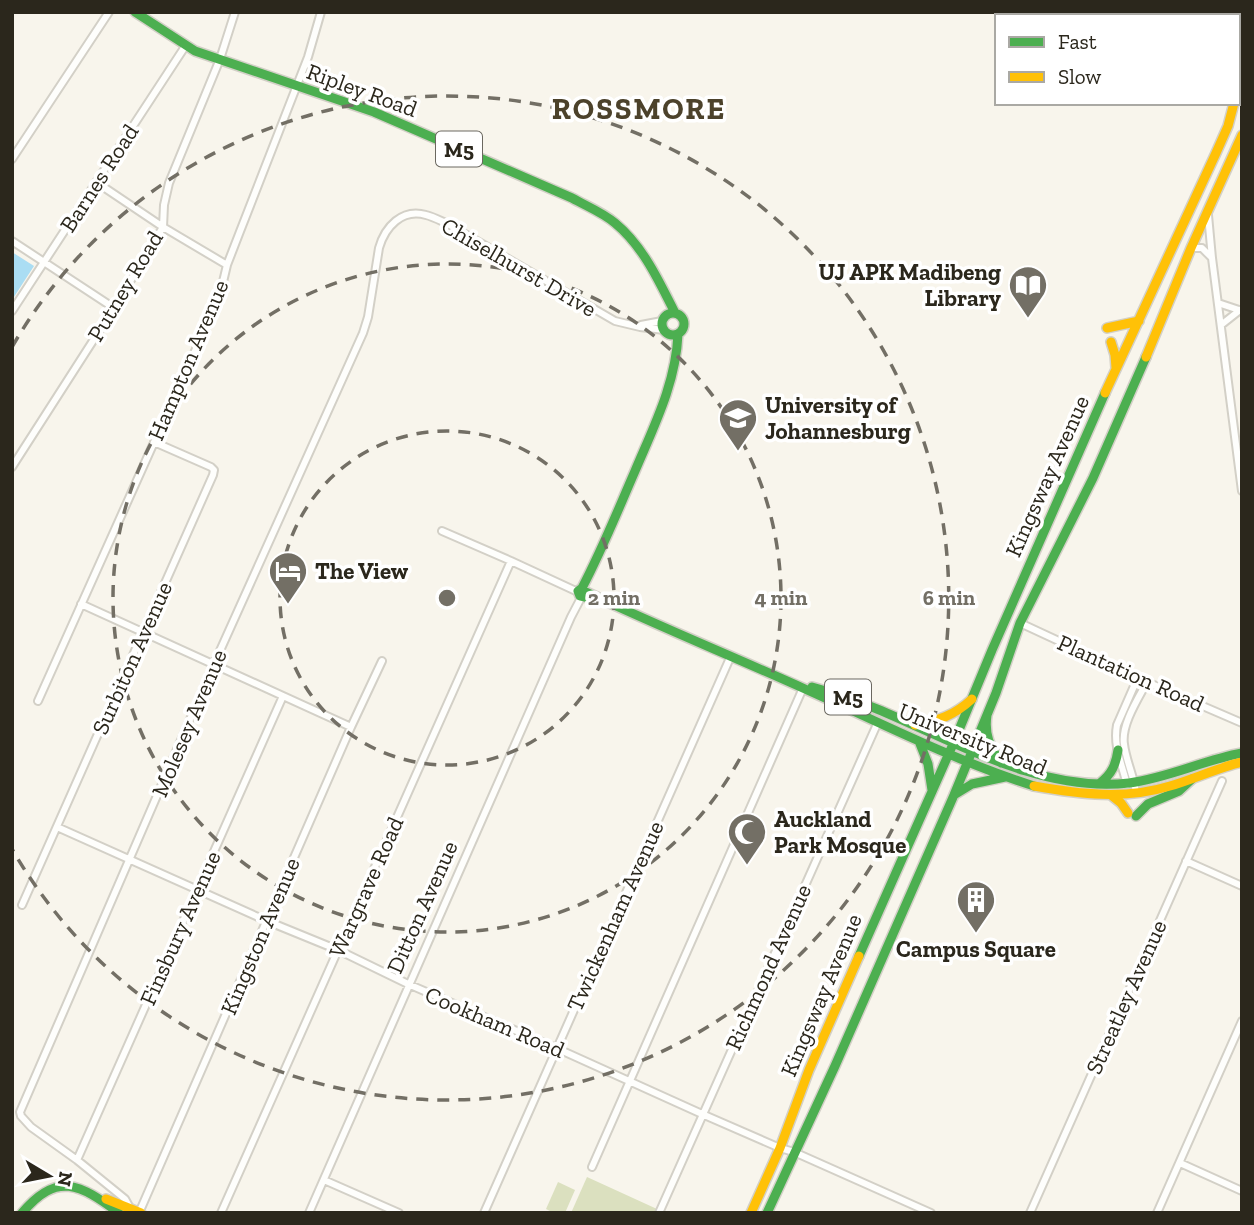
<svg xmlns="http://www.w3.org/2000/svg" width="1254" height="1225" viewBox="0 0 1254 1225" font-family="'Zilla Slab',serif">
  <rect width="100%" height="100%" fill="#f8f5ec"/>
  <path fill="#dbe0bf" d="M587,1177l70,32 -2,4h-84z
    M558,1182l17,8 -10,23h-11l-8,-4z"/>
  <path fill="#aaddf3" d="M12,252l22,14 -22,34z"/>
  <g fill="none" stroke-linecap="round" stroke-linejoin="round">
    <g stroke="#d3d0c7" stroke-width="10">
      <path id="street" d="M12,159l97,-147
        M96,182l67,45 64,38
        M1208,215l4,43 30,233
        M12,241l102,67
        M1191,248h11l9,9
        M1218,303l24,8
        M12,311l174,-266
        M641,325l21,-4
        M1221,325l19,-15
        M12,467l102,-159 49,-81 1,-22 5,-22 51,-124 15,-47
        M442,531l69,30 67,31
        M81,604l270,123
        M1020,623l127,59 95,41
        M38,701l170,-379 14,-36 5,-21 12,-31 69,-177 13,-45
        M1127,785c-5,-21 -14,-39 -10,-60l21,-48
        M1136,793c-2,-17 -10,-32 -12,-49 -3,-19 14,-45 23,-62
        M57,827l210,94 71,29 70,34 148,64 146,66 78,34 14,4 137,61
        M1186,861l56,25
        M22,905l191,-430 1,-5 -3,-3 -57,-25
        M77,1160l206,-464
        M1180,1163l62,28
        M592,1167l211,-479
        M324,1180l75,33
        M130,1208l-5,-9 -48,-39 -46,-33 -10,-11 -1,-4 194,-448 149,-331 5,-16 11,-69c6,-21 23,-40 47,-33 8,2 15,6 22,9l167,97 25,6 24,3
        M139,1213l212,-486 31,-66
        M221,1213l290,-652
        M309,1213l262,-596 11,-21
        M484,1213l246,-555
        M659,1213l219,-491
        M1030,1213l192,-432
        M1157,1213l85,-192"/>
    </g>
    <g stroke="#d3d0c7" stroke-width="12">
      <path id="fast" d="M135,12l60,39 179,61 198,86c14,8 30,14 43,25 28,23 44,58 60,90
        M662 324a11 11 0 1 1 22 0a11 11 0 1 1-22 0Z
        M586,592c72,34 146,64 219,97 76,34 150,72 229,97
        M592,599l-12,-3 -2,-5 4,-3c20,-38 36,-78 53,-117 19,-45 41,-88 43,-137
        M812,687c22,6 44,13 65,22 80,33 163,84 252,74 39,-5 75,-23 113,-30
        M987,715c-3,20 3,32 14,48
        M919,741l9,23 4,26
        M1100,783c12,-9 16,-19 18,-33
        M954,795l18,-11 33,-7
        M1136,816l12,-12 31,-13 13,-12
        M859,956l95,-214 38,-92 113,-257
        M22,1213c35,-42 58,-29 97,0
        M767,1213l68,-147 119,-271 42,-102 24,-70 73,-145 53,-121"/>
    </g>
    <g stroke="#d3d0c7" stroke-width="12">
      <path id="slow" d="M1238,82l3,-35 -2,-35
        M1107,328l32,-7
        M1111,342l4,13 1,13
        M1146,357l45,-109 51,-113
        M1105,393l111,-240 12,-27 6,-23
        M915,725c23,-4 40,-10 57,-26
        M1034,786c45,8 91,14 136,0 24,-7 47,-18 72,-24
        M1111,795l10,8 7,10
        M106,1199l35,14
        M751,1213l29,-65 29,-78 50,-114"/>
    </g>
    <use href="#street" stroke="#fefefc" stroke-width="6"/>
    <use href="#fast" stroke="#4caf50" stroke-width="9"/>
    <use href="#slow" stroke="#ffc107" stroke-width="9"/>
  </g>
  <g fill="none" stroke="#736f65" stroke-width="3.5" stroke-dasharray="12 9">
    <circle cx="447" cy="598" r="167"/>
    <circle cx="447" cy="598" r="334"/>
    <path d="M12 347A502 502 0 1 1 12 849"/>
  </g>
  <defs>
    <g id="library-pin" transform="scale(2.0125)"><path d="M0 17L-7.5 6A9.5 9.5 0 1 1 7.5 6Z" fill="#736f65" stroke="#fff"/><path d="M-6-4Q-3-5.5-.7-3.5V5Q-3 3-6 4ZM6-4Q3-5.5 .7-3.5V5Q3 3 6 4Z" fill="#fff"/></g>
    <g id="university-pin" transform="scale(2.0125)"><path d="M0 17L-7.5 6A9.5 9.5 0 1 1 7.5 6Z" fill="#736f65" stroke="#fff"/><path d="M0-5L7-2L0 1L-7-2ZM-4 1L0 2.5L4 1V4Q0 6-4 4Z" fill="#fff"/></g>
    <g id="hotel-pin" transform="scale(2.0125)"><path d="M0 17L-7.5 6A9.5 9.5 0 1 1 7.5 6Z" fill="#736f65" stroke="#fff"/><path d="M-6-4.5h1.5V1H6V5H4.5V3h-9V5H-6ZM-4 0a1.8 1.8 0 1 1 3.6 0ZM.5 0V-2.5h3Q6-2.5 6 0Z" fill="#fff"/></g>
    <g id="mosque-pin" transform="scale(2.0125)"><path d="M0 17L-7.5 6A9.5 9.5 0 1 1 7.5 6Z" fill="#736f65" stroke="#fff"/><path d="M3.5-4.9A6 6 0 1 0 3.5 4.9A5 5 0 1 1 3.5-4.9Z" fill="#fff"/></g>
    <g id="building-pin" transform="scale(2.0125)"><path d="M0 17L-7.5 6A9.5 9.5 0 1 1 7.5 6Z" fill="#736f65" stroke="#fff"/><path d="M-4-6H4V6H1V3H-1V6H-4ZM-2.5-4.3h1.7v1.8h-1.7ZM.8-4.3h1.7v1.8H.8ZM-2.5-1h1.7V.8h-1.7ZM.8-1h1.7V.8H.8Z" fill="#fff"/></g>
  </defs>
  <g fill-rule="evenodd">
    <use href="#library-pin" x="1028" y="285"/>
    <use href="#university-pin" x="738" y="418"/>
    <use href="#hotel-pin" x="288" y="571"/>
    <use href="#mosque-pin" x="747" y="832"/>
    <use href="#building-pin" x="976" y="900"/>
  </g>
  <g text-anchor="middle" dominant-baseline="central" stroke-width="7" stroke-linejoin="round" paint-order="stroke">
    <g fill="#fff" stroke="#6b6860" stroke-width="2">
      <rect x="436" y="131.5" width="46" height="35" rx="5"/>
      <rect x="825" y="679.5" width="46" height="35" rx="5"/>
    </g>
    <g font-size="21" font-weight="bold" fill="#2b271c">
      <text x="459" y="149">M5</text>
      <text x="848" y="697">M5</text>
    </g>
    <g font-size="23" fill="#2b271c" stroke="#fff">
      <text transform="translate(362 90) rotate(20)">Ripley Road</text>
      <text transform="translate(99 178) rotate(-57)">Barnes Road</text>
      <text transform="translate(519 267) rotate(30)">Chiselhurst Drive</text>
      <text transform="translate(125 286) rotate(-59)">Putney Road</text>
      <text transform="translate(188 360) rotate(-67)">Hampton Avenue</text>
      <text transform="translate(1047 476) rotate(-66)">Kingsway Avenue</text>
      <text transform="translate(132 658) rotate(-66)">Surbiton Avenue</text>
      <text transform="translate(1131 673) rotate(24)">Plantation Road</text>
      <text transform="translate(189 723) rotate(-67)">Molesey Avenue</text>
      <text transform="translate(973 739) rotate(22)">University Road</text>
      <text transform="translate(366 887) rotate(-66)">Wargrave Road</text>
      <text transform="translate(422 907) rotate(-66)">Ditton Avenue</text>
      <text transform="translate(615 916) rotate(-66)">Twickenham Avenue</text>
      <text transform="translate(180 928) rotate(-66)">Finsbury Avenue</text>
      <text transform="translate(260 936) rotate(-67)">Kingston Avenue</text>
      <text transform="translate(768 967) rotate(-66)">Richmond Avenue</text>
      <text transform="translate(821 995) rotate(-67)">Kingsway Avenue</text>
      <text transform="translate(1126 997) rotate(-66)">Streatley Avenue</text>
      <text transform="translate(495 1022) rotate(23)">Cookham Road</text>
    </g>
    <g font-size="23" font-weight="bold" fill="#2b271c" stroke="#fff" text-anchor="start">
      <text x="1001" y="272" text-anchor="end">UJ APK Madibeng<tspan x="1001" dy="26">Library</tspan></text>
      <text x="765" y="405">University of<tspan x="765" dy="26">Johannesburg</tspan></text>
      <text x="315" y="571">The View</text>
      <text x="774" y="819">Auckland<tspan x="774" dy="26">Park Mosque</tspan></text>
      <text x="976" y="949" text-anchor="middle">Campus Square</text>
    </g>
    <g font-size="30" font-weight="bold" letter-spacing="2" fill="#4c422b" stroke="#fff">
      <text x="639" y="109">ROSSMORE</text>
    </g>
  </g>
  <circle cx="447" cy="598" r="10" fill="#736f65" stroke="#fff" stroke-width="3.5"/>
  <g font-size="21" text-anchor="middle" font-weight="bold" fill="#736f65" stroke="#fff" stroke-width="7" stroke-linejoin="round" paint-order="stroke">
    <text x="614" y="605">2 min</text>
    <text x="781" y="605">4 min</text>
    <text x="949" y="605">6 min</text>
  </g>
  <rect width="1254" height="1225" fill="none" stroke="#2b271c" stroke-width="28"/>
  <rect x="995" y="14" width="245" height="91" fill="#ffffff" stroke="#aaa9a4" stroke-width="2"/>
  <rect x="1009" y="37" width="35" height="10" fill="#4caf50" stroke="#aaa9a4" stroke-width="2"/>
  <text x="1058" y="49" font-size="21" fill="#2b271c">Fast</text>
  <rect x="1009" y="72" width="35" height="10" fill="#ffc107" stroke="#aaa9a4" stroke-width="2"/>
  <text x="1058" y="84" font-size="21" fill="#2b271c">Slow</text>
  <g transform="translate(49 1176) rotate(100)" stroke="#ffffff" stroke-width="5" paint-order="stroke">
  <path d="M0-5L12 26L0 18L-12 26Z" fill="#2b271c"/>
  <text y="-10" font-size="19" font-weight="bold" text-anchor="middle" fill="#2b271c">N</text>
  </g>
</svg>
